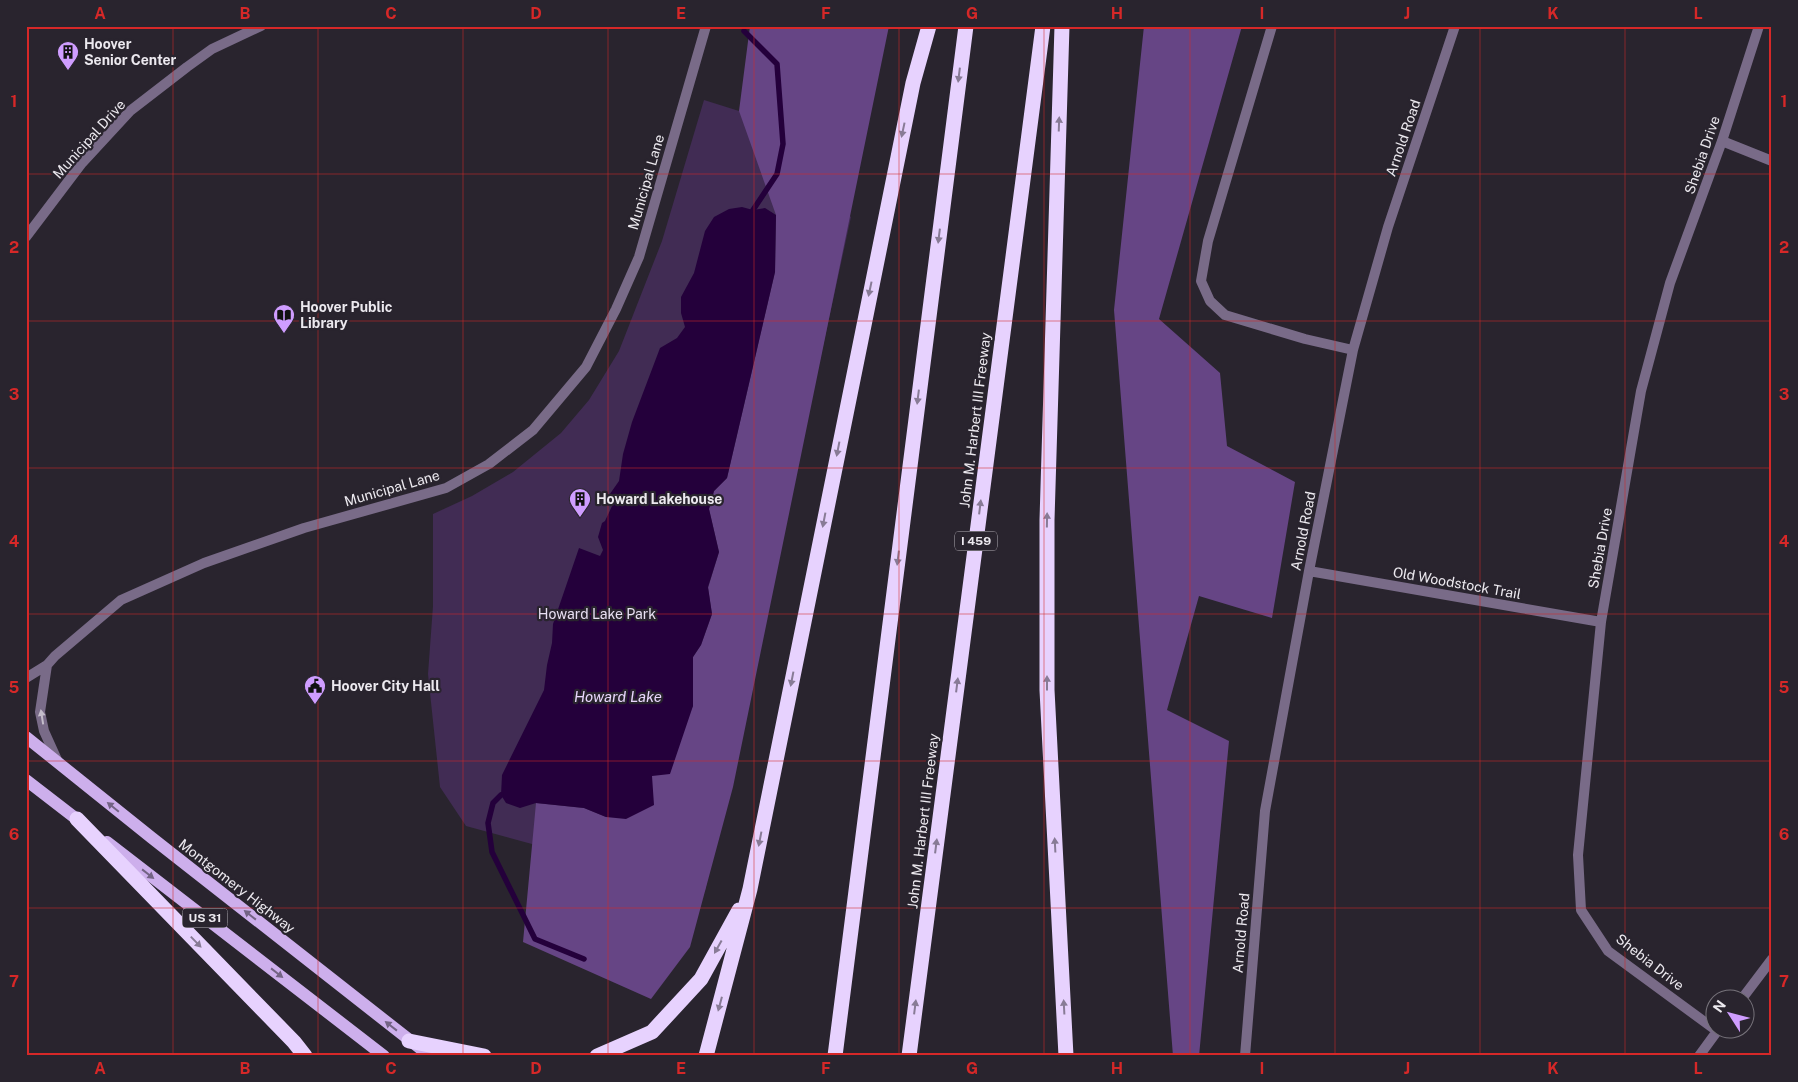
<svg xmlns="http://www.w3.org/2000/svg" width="1798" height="1082" viewBox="0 0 1798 1082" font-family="'Public Sans',sans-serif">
  <rect width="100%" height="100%" fill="#29242e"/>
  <path fill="#412c54" d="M704,100l35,11 112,106 -146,674 -239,-65 -26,-39 -12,-113 5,-68v-92l39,-18 41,-24 48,-39 28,-33 30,-49 43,-110z"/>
  <path fill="#664585" d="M750,26h139l-156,761 -43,160 -39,52 -128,-57 13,-139 48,5 22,9 45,-41 42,-70v-49l8,-12 11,-31 -4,-26 11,-36 -10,-43 5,-18 13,-13 48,-206 1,-57 -37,-104z
    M1144,26h98l-83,293 61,54 7,73 68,36 -23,136 -73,-22 -32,114 62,31 -30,315h-26l-59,-746z"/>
  <path fill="#24003b" d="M742,207l11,3 12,-2 11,7 -1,57 -48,206 -13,13 -5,18 10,43 -11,35 4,27 -11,31 -8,12v49l-23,68 -18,2 2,29 -28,14 -20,-2 -22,-9 -48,-5 -16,5 -14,-5 -5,-8 1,-20 42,-85 3,-25 5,-22 1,-19 26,-76 21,8 3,-6 -5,-13 4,-14 3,-2 8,-17 -8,-3 14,-20 4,-27 9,-32 28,-74 17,-10 8,-11 -4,-14v-16l13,-24 11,-42 9,-14 15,-8z"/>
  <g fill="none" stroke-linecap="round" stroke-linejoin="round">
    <path stroke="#24003b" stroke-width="5.5" d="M744,31l33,33 6,80 -6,30 -24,36
      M501,795l-8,8 -5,20 4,29 43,87 49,20"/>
    <path stroke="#796b88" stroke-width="10" d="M1272,26l-64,215 -7,40 9,20 15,14 80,24 48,11
      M1722,141l50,20
      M1309,571l292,51
      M1741,1000l31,-41
      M1717,1031l-109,-80 -27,-41 -3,-55 23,-233 40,-231 29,-108 52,-142 37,-115
      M1245,1056l20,-245 44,-240 44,-221 35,-123 67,-201
      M1699,1056l19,-26"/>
    <path stroke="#796b88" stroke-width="10" d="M26,237l56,-74 48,-52 57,-44 25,-18 49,-23
      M47,665l-7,47 4,19 14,31
      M26,678l21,-13 8,-9 66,-56 83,-37 100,-35 142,-40 43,-24 44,-34 53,-63 30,-58 23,-52 67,-231"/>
    <path stroke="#cdafec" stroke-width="12" d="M26,737l126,101 278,218
      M26,780l57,44
      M107,842l277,214"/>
    <path stroke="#e7d2fe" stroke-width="15" d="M1062,26l-15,494v170l19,366
      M77,819l217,223 11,14
      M409,1041l75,15
      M597,1056l55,-24 49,-53 38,-69
      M706,1056l44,-167 163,-806 16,-57
      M835,1056l131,-1030
      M909,1056l134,-1030"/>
  </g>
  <defs><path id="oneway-solid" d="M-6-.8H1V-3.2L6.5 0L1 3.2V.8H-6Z" transform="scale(1.25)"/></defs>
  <g fill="#887b96">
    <use href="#oneway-solid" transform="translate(959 75) rotate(97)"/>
    <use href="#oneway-solid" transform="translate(1059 124) rotate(-88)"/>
    <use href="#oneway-solid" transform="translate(903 130) rotate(102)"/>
    <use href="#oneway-solid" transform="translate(939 236) rotate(97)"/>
    <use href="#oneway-solid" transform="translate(870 289) rotate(102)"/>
    <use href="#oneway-solid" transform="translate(918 397) rotate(97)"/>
    <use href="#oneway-solid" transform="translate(838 449) rotate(101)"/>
    <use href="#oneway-solid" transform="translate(980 507) rotate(-83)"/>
    <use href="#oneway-solid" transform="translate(824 520) rotate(101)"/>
    <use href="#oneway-solid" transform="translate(1047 520) rotate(-89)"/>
    <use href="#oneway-solid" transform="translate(898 558) rotate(97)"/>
    <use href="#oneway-solid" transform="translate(792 679) rotate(101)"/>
    <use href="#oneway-solid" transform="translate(1047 683) rotate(-90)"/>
    <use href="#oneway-solid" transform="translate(957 685) rotate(-83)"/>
    <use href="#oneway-solid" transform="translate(760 839) rotate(101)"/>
    <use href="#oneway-solid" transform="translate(1055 845) rotate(-93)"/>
    <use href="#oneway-solid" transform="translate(936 846) rotate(-83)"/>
    <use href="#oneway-solid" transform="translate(196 942) rotate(46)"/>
    <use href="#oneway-solid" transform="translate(718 947) rotate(119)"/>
    <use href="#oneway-solid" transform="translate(720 1004) rotate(105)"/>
    <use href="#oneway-solid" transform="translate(915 1007) rotate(-83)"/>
    <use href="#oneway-solid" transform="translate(1064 1007) rotate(-93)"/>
  </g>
  <use fill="#c4bdcb" href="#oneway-solid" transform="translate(42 717) rotate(-99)"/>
  <g fill="#736384">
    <use href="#oneway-solid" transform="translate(113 807) rotate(-141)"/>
    <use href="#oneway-solid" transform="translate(148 874) rotate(38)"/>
    <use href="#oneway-solid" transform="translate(250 915) rotate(-142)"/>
    <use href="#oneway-solid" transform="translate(277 973) rotate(38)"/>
    <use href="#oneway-solid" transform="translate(391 1026) rotate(-142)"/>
  </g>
  <path fill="none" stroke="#d62828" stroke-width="1" stroke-opacity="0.55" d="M173,26v1030M318,26v1030M463,26v1030M608,26v1030M754,26v1030M899,26v1030M1044,26v1030M1190,26v1030M1335,26v1030M1480,26v1030M1625,26v1030M26,174h1746M26,321h1746M26,468h1746M26,614h1746M26,761h1746M26,908h1746"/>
  <defs>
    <g id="building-pin" transform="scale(1.125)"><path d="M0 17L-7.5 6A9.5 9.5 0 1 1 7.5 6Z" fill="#cf9dff" stroke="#29242e"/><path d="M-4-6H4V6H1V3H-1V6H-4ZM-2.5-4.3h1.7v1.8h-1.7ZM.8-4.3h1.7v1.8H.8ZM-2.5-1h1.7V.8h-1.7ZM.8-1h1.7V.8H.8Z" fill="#111"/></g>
    <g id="library-pin" transform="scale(1.125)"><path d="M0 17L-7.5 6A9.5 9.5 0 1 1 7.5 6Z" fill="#cf9dff" stroke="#29242e"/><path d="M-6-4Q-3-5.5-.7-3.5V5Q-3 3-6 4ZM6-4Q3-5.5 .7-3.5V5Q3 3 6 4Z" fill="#111"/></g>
    <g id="civic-pin" transform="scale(1.125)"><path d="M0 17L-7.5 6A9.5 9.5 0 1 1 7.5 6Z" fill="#cf9dff" stroke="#29242e"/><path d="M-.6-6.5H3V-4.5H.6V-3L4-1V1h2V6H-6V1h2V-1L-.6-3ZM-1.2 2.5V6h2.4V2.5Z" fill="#111"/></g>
  </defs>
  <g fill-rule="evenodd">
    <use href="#building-pin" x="68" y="52"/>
    <use href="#library-pin" x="284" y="315"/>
    <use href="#building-pin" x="580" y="499"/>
    <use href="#civic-pin" x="315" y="686"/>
  </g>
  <g text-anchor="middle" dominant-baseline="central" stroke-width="4.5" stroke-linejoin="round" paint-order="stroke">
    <g fill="#29242e" stroke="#b2aeb5" stroke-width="1">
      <rect x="955" y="531.5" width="42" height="19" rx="4"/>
      <rect x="182.5" y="908.5" width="45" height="19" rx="4"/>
    </g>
    <g font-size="12" font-weight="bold" fill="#ece9ef">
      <text x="976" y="541">I 459</text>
      <text x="205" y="918">US 31</text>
    </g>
    <g font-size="14" font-weight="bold" fill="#ece9ef" stroke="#29242e" text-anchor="start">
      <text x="84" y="44">Hoover<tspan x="84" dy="16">Senior Center</tspan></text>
      <text x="300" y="307">Hoover Public<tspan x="300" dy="16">Library</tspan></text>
      <text x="596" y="499">Howard Lakehouse</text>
      <text x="331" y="686">Hoover City Hall</text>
    </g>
    <g font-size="14" fill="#ece9ef" stroke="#29242e">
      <text transform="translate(1403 138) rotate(-71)">Arnold Road</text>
      <text transform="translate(89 139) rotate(-48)">Municipal Drive</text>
      <text transform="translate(1702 155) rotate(-71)">Shebia Drive</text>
      <text transform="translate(646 182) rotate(-74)">Municipal Lane</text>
      <text transform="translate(975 420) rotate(-83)">John M. Harbert III Freeway</text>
      <text transform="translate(392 488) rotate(-16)">Municipal Lane</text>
      <text transform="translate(1303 531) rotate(-79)">Arnold Road</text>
      <text transform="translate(1600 548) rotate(-80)">Shebia Drive</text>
      <text transform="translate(1457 583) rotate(10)">Old Woodstock Trail</text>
      <text transform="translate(923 821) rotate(-83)">John M. Harbert III Freeway</text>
      <text transform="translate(237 886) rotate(38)">Montgomery Highway</text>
      <text transform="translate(1241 933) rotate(-85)">Arnold Road</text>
      <text transform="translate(1650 962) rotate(38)">Shebia Drive</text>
    </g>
    <g font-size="14" fill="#e9e0f3" stroke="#29242e">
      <text x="597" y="614">Howard Lake Park</text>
    </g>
    <g font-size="15" font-style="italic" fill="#e9d7fd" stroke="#29242e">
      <text x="618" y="696">Howard Lake</text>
    </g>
  </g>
  <rect width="1798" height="1082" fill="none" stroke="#29242e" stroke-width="55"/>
  <g transform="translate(1730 1014) rotate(306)"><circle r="24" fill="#29242e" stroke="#77737b"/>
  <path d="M0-4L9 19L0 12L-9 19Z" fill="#cf9dff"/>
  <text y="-8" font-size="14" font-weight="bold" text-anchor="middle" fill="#ece9ef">N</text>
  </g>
  <rect x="28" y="28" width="1742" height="1026" fill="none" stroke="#d62828" stroke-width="2"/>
  <g font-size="16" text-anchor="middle" font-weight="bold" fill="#d62828">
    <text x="100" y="19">A</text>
    <text x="245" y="19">B</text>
    <text x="391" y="19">C</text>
    <text x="536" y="19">D</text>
    <text x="681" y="19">E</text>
    <text x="826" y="19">F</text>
    <text x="972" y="19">G</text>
    <text x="1117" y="19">H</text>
    <text x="1262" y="19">I</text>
    <text x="1407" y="19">J</text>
    <text x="1553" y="19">K</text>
    <text x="1698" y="19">L</text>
    <text x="14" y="107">1</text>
    <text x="1784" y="107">1</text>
    <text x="14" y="253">2</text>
    <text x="1784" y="253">2</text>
    <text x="14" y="400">3</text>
    <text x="1784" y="400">3</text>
    <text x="14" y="547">4</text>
    <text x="1784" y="547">4</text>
    <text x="14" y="693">5</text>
    <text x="1784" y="693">5</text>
    <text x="14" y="840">6</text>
    <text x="1784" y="840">6</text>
    <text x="14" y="987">7</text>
    <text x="1784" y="987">7</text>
    <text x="100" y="1074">A</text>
    <text x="245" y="1074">B</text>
    <text x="391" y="1074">C</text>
    <text x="536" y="1074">D</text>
    <text x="681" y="1074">E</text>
    <text x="826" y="1074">F</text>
    <text x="972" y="1074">G</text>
    <text x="1117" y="1074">H</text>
    <text x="1262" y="1074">I</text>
    <text x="1407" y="1074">J</text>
    <text x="1553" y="1074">K</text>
    <text x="1698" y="1074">L</text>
  </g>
</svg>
